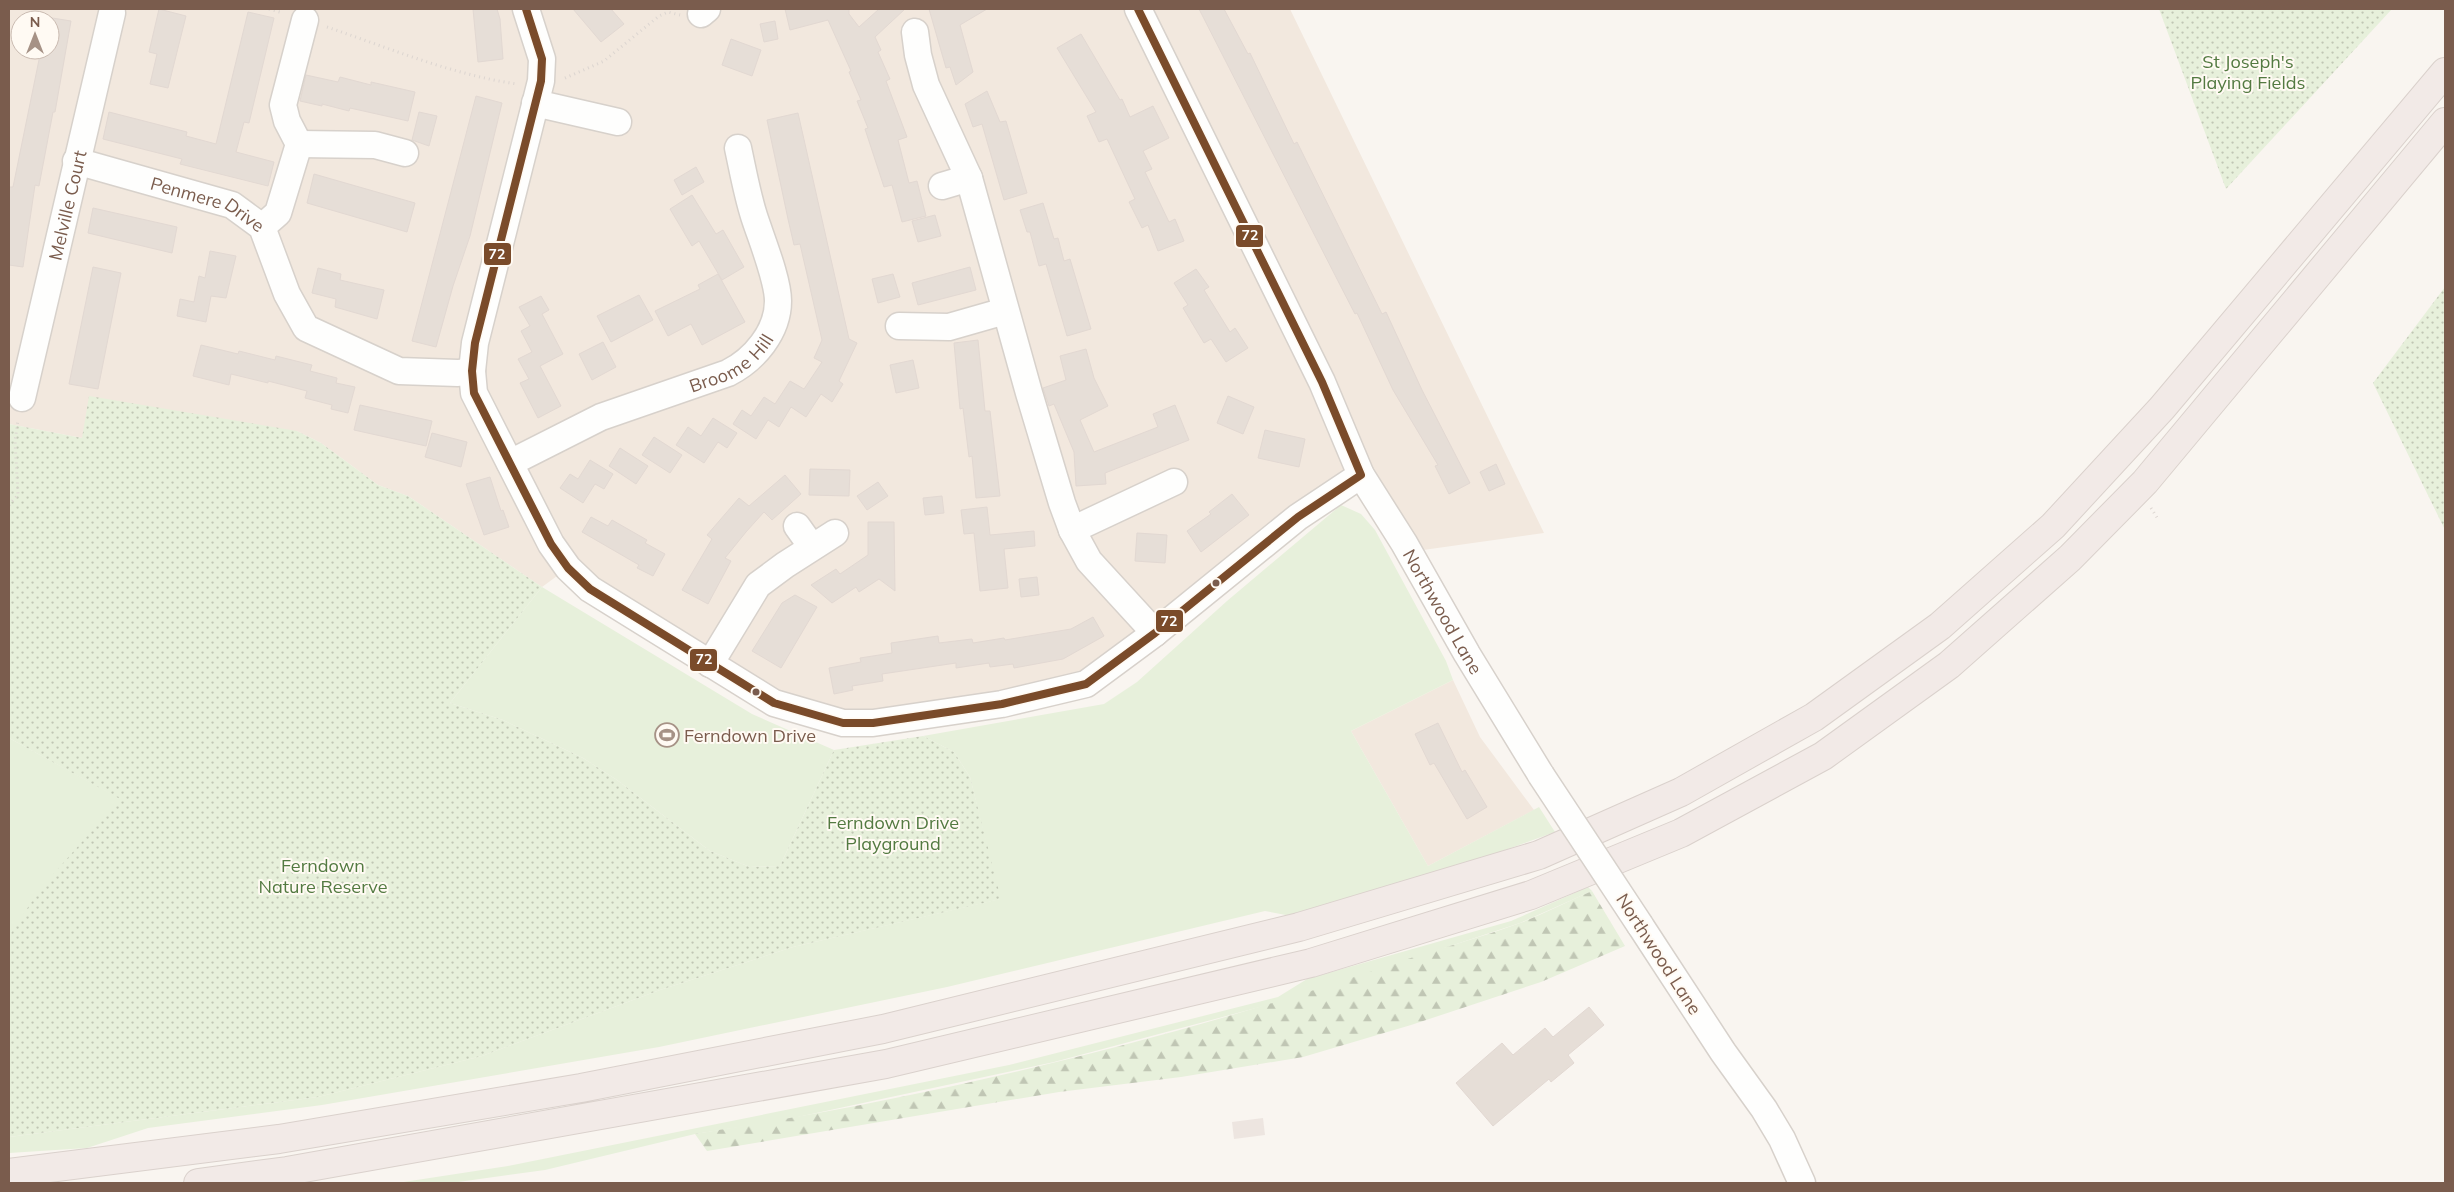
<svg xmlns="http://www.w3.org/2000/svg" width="2454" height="1192" viewBox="0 0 2454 1192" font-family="Mulish,sans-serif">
  <defs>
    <pattern id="forest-firs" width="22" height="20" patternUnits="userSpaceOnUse" patternTransform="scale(1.25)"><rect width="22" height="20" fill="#e7f0db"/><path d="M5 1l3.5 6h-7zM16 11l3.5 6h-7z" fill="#c0c6b4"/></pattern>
    <pattern id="park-dots" width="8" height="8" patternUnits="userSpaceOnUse" patternTransform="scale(1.25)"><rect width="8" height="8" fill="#e7f0db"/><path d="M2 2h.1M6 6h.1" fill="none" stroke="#c0c6b4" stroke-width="1.8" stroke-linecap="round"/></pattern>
  </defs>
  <rect width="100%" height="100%" fill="#f9f5f0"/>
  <path fill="#f2e8de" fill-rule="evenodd" d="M9,9h1281l254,524 -135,19 -49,-77 -274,209 -84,20 -190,12 -244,-148 -26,19 -134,-91 -30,-11 -57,-42 -24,-12 -215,7 -73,-14zM20,20h30v30h-30z
    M1453,680l27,57 54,73 -106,56 -77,-135z"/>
  <path fill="#ede5e0" d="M1263,1118l2,17 -31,4 -2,-17z"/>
  <path fill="#e7f0db" d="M1341,505l20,9 14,16 71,131 7,19 -102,51 77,135 111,-59 16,25 -117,42 -147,42 -26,-5 -318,76 -288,60 -337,58 -174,23 -61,20 -78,5v-16l309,-40 164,-41 178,-66 133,-43 207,-48 -30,-122 -16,-25 -31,-16 181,-32 33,-22 90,-81z
    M542,587l210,127 82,36 -54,116 -30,1 -40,-16 -93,-71 -34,-22 -80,-38 -53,-17z
    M9,738l112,61 -112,137z
    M1588,887l4,4 -72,32 -230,76 -236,63 -275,59 -84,13 -150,36 -94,13h-54l111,-17 501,-101 269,-68 29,-18 204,-58z"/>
  <path fill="url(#forest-firs)" d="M1592,891l33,55 -84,36 -130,43 -108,32 -122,20 -122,15 -352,59 -12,-17c235,-37 470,-92 695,-169 43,-15 87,-26 130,-42 24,-9 48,-22 72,-32z"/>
  <path fill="url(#park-dots)" d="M2159,9h233l-166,180z
    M2445,287v243l-72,-147z
    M89,396l208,35 24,12 57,42 30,11 134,91 -92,116 53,17 80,38 34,22 93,71 40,16 30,-1 54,-116 89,-14 31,16 16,25 31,122 -208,48 -133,43 -178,66 -164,41 -309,40v-201l31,-47 80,-90 -111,-61v-314l73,14z"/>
  <path fill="#e6ded7" stroke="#e2d8d2" d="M159,9l27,7 -18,72 -18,-4 7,-30 -8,-2z
    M473,9h24l3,10 3,40 -25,3z
    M573,9h38l13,15 -23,18z
    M785,9h64v5l10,13 20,-18h26l-30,28 6,13 -3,2 12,27 -4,2 21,56 -9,3 11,43 8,-2 9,35 -24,6 -10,-37 -8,2 -19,-58 3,-1 -11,-27 4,-1 -12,-28 2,-1 -23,-51 -38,10z
    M929,9h58l-27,16 13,47 -17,13 -6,-18 -4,1z
    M1199,9h25l24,45 2,-1 44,91 3,-2 85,172 4,-2 36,78 48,93 -21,11 -14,-28 3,-1 -45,-75 -36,-77 -2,1 -17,-33z
    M248,12l26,6 -25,105 -5,-1 -8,30 38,10 -6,24 -88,-22 2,-5 -79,-20 6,-27 78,20 -1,4 30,8z
    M46,17l25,4 -16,91h-2l-14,74 -4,-1 -12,82 -14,-2v-78h4l28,-137h9v-30h-4z
    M775,21l3,18 -14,3 -4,-18z
    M1081,34l39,66 2,-1 8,18 23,-11 16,32 -26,13 9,18 -7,3 24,50 6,-3 9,22 -26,10 -10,-26 -6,3 -13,-26 6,-3 -28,-60 -8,3 -12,-26 9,-4 -39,-64z
    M731,39l30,11 -9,26 -30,-11z
    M306,75l32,7 2,-5 31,8v-3l44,10 -7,29 -58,-13 -1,3 -27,-7v2l-22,-5z
    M987,91l13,31 6,-1 21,72 -23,7 -22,-76 -9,3 -8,-23z
    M476,96l26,7 -32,133 -17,50 -17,61 -24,-6z
    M419,112l18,4 -8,30 -17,-6z
    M798,113l51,226 8,4 -18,38 4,3 -11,18 -11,-8 -15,23 -15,-10 -12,20 -11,-7 -12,19 -23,-15 9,-14 9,6 13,-19 11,7 15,-23 14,8 18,-27 -8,-4 8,-18 -22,-96 -6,1 -6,-26 -21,-99z
    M696,167l8,15 -22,13 -8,-15z
    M314,174l101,29 -8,29 -100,-29z
    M692,195l24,39 7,-4 21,37 -22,13 -23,-39 -7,5 -22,-37z
    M1043,203l11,36 4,-1 6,23 6,-2 21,70 -24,7 -21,-72 -7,2 -9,-34h-3l-7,-22z
    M93,208l84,19 -5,26 -84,-20z
    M935,215l6,21 -23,6 -6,-21z
    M210,251l26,5 -10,42 -15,-2 -5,26 -29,-6 3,-17 14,3 5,-26 6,2z
    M93,267l28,6 -23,116 -29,-5z
    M970,267l6,23 -58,15 -6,-22z
    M318,268l23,6 -1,6 44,10 -7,29 -42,-12 1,-8 -24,-6z
    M1196,269l13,18 -5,3 26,42 5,-4 13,20 -22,14 -15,-23 -7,4 -21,-35 5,-3 -14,-22z
    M718,274l27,48 -43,23 -11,-21 -23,12 -13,-25 45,-22 -2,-4z
    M893,274l7,23 -22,6 -6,-24z
    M639,295l14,25 -42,22 -14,-26z
    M541,296l8,14 -7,4 21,40 -23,12 21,40 -23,12 -18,-35 9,-4 -11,-20 14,-7 -11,-21 9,-5 -11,-19z
    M978,340l7,71h5l10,85 -24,2 -4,-42 -3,1 -6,-49 -3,1 -6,-66z
    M603,342l13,25 -24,13 -13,-26z
    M201,345l37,9 1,-3 36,9 1,-4 36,9 -2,6 27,7 -1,5 19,4 -7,26 -17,-4 1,-4 -27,-7 2,-7 -39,-10v2l-37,-9 -2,11 -36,-9z
    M1086,349l8,29 14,28 -28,14 14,32 64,-25 -5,-13 22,-9 14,35 -84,33 1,11 -30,2 -2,-34 -20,-48 -5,2 -6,-18 23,-8 -6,-24z
    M913,360l6,28 -23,5 -6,-28z
    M1228,396l26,11 -11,27 -26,-11z
    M360,405l72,16 -6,25 -72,-16z
    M713,418l24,15 -10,15 -9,-6 -14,21 -28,-18 12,-18 13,9z
    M1265,430l40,9 -6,28 -41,-9z
    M432,433l35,9 -6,25 -36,-10z
    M654,437l28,18 -12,18 -28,-18z
    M620,448l28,18 -12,18 -27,-18z
    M590,460l23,14 -9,15 -9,-5 -12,19 -23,-15 10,-14 8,5z
    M1496,464l9,20 -16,7 -9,-19z
    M810,469l40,1 -1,26 -40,-1z
    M785,475l16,19 -29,26 -8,-8 -18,20 -21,26 6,3 -23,43 -26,-14 30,-51 -5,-4 32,-37 10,8z
    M490,477l11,34 2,-1 6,17 -25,8 -18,-51z
    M878,482l10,14 -21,14 -10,-14z
    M1232,494l17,21 -48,37 -14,-21 24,-17 -2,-2z
    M942,496l2,17 -19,2 -2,-17z
    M987,507l3,28 44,-4 1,15 -31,3 4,39 -28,3 -6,-58 -10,1 -3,-24z
    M591,517l17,9 4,-6 35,20 -2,3 20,11 -12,22 -16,-8 2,-3 -57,-33z
    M868,522h26l1,69 -16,-12 -20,13 -3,-5 -24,16 -21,-18 25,-16 4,5 28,-19z
    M1137,533l30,2 -2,28 -30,-2z
    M1037,577l2,18 -18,2 -2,-18z
    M795,595l22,12 -36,61 -29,-17 30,-48z
    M1093,617l11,19 -41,23 -49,9 -1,-4 -23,3 -1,-4 -33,5v-5l-74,11 1,7 -31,5 1,4 -19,4 -5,-26 32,-6 -1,-4 32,-5 -1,-10 47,-7 1,7 33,-4 1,4 31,-5 1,2 66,-11z
    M1438,723l24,49 3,-2 22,37 -20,12 -33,-56 -4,2 -15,-31z
    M1589,1007l15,18 -36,30 6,8 -23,19 -2,-3 -56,47 -37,-43 46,-40 11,12 32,-27 8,9z"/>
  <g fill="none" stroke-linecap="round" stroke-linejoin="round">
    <g stroke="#d7d1cb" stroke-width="29">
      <g id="minor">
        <path d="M526,9l16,50 -1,22 -66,262 -3,28 2,22 77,151 17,24 22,21 184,114 69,20h30l129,-19 84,-20 69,-51 143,-116 63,-42"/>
        <path id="s1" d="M1138,9l184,373 39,93 43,68 63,111 74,121"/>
        <path d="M701,14l6,-5"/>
        <path d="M915,32l3,23 8,30 43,93 60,215 33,110 10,27 17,31 66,72"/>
        <path d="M535,103l83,19"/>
        <path d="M299,144l76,1 30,8"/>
        <path id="s2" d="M76,161l156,44 30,22 25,67 19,34 93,43 59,2 14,-2"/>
        <path d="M942,186l27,-8"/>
        <path d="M262,227l16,-14 21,-69 -12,-23 -4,-16 22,-85"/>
        <path d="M899,326l50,1 56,-16"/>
        <path id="s3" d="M22,398l90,-385"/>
        <path id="s4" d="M510,463l91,-46 127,-44c26,-13 50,-41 50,-72 0,-22 -17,-63 -24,-85 -7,-22 -11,-45 -16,-68"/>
        <path d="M797,526l15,21"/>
        <path d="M1072,530l102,-48"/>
        <path d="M710,664l48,-79 27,-20 50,-32"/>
        <path d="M1640,925l83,127 41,57 18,30 20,44"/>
      </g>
    </g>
    <g stroke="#dad1cc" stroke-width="30">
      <path id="highway" d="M9,1173l270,-34 302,-51 302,-59 416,-102 240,-72 142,-63 133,-75 126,-91 113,-100 109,-118 283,-336
        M198,1183l89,-12 599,-107 425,-101 220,-68 150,-62 142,-77 126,-91 121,-107 75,-76 300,-360"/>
    </g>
    <path stroke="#dcd5d0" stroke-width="3" stroke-dasharray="1 4" stroke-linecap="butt" d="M269,9l14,4
      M327,27c62,21 126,48 190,57
      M565,78l39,-17 55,-45 9,-4 12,3
      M9,505l9,-10 -3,-54 3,-21
      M2151,508l7,11"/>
    <use href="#minor" stroke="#fefefd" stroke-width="26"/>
    <use href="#highway" stroke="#f2eae7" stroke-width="28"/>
    <g stroke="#d7d1cb" stroke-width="29" stroke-linecap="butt">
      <path id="minor-bridge" d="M1541,775l99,150"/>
    </g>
    <use href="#minor-bridge" stroke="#fefefd" stroke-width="26"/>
    <g stroke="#fffaf3" stroke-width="11">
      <path id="bus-1" d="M526,9l16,50 -1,22 -66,262 -3,28 2,22 77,151 17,24 22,21 184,114 69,20h30l129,-19 84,-20 69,-51 143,-116 63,-42 -39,-93 -184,-373"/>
    </g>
    <use href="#bus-1" stroke="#7a4b2a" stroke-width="8"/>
  </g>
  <defs>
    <g id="stadium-ring" transform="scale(1.25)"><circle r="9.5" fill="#fffaf3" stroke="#a69286" stroke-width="1.5"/><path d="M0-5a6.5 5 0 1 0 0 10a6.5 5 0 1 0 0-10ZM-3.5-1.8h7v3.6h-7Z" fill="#a69286"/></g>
  </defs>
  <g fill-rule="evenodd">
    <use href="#stadium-ring" x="667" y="735"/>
  </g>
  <g fill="#7a5c4d" stroke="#fffaf3" stroke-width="2">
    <circle cx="1216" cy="583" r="4.5"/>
    <circle cx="756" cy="692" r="4.5"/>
  </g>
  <g text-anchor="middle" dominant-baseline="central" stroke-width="4" stroke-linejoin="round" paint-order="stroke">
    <g font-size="18" fill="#537a41" stroke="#fffaf3">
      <text x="2248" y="61">St Joseph's<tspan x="2248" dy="21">Playing Fields</tspan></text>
      <text x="893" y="822">Ferndown Drive<tspan x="893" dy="21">Playground</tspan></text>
      <text x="323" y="865">Ferndown<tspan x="323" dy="21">Nature Reserve</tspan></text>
    </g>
    <g font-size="18" fill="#7a5c4d" stroke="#fffaf3">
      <text stroke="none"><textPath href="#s3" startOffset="198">Melville Court</textPath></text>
      <text stroke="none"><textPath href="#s2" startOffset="139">Penmere Drive</textPath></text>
      <text stroke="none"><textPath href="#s4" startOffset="244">Broome Hill</textPath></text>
      <text stroke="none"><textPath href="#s1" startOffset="676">Northwood Lane</textPath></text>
      <text transform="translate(1659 954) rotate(57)">Northwood Lane</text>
    </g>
    <g font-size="18" fill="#7a5c4d" stroke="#fffaf3" text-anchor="start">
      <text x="684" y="735">Ferndown Drive</text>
    </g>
  </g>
  <g stroke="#fffaf3" stroke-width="2">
    <rect x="1235" y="224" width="29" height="24" rx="5" fill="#7a4b2a"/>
    <rect x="483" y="242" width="29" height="24" rx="5" fill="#7a4b2a"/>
    <rect x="1155" y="609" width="29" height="24" rx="5" fill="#7a4b2a"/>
    <rect x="689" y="648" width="29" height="24" rx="5" fill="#7a4b2a"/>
  </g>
  <g font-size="14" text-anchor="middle" font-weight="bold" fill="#fff">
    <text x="1250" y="240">72</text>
    <text x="497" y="259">72</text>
    <text x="1169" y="626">72</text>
    <text x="704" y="664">72</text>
  </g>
  <rect width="2454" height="1192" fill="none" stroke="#7a5c4d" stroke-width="20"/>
  <g transform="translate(35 35)"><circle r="24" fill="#fffaf3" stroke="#cabbb1"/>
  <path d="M0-4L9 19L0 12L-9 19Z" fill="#a69286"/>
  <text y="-8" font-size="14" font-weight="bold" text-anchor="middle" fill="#7a5c4d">N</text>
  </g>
</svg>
